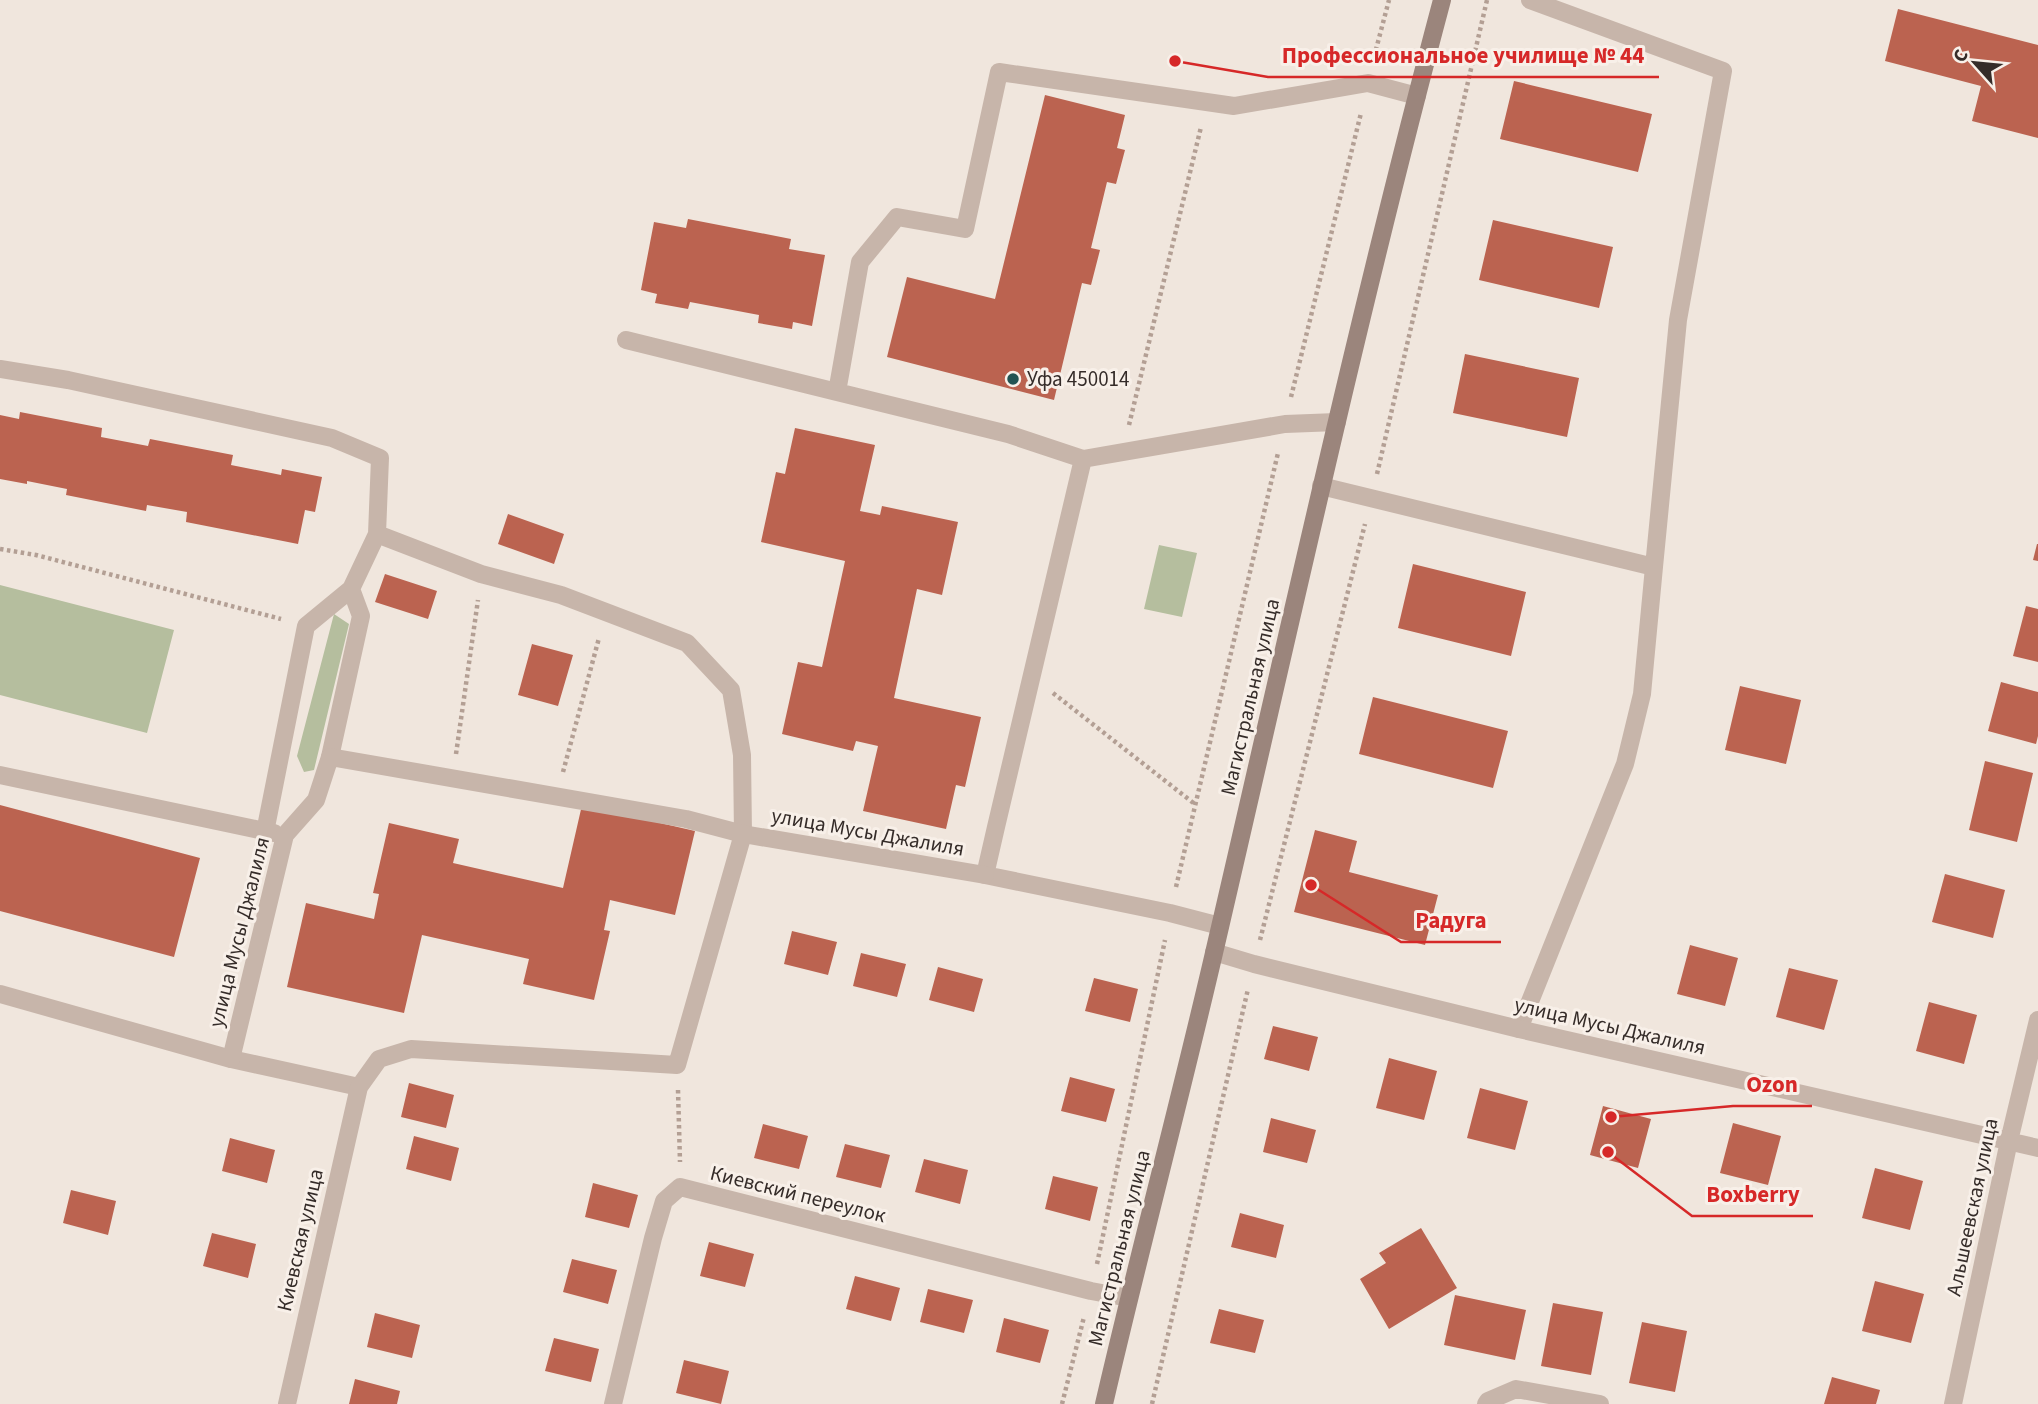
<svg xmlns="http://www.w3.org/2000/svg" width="2038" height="1404" viewBox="0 0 2038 1404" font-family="'Source Sans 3',sans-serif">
  <rect width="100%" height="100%" fill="#f0e6dd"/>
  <path fill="#b5be9e" d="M1159,545l38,8 -15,64 -38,-8z
    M0,585l174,45 -27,103 -147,-38z
    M334,614l15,10 -35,146 -10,2 -7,-16z"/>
  <path fill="#bb6350" d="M1898,9l140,36v93l-66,-17 9,-35 -96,-25z
    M1514,81l138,33 -14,58 -138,-33z
    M1045,95l80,20 -8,33 8,2 -9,34 -9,-2 -16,66 9,2 -9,35 -9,-2 -28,117 -167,-43 20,-80 88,22z
    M688,219l103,20 -2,10 36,6 -13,71 -19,-4 -1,7 -34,-6 1,-8 -69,-13 -2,7 -33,-6 2,-9 -16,-4 13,-68 32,6z
    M1493,220l120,27 -14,61 -120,-28z
    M1465,354l114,24 -12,59 -114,-24z
    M20,412l82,16 -1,9 47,9 2,-7 83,16 -2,10 50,10 1,-6 40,8 -7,35 -10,-2 -7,34 -112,-22 1,-10 -40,-7 -1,6 -80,-16 1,-6 -40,-8v3l-27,-5v-64l19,4z
    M795,428l80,17 -15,66 20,4 2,-9 76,16 -16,73 -25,-6 -23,109 87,19 -16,70 -9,-2 -10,44 -83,-18 15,-65 -22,-5 -3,10 -71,-17 16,-72 24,5 23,-106 -84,-19 15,-70 9,2z
    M508,514l56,20 -10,30 -56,-20z
    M2037,544h1v17l-5,-1z
    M1413,564l113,28 -15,64 -113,-28z
    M385,574l52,17 -9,28 -53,-17z
    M2026,606l12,3v53l-25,-6z
    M532,644l41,11 -15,51 -40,-11z
    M2001,682l37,10v44l-2,8 -48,-13z
    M1740,686l61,14 -15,64 -61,-14z
    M1373,697l135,34 -15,57 -134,-34z
    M1985,761l48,12 -16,69 -48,-12z
    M0,805l200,53 -26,99 -174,-46z
    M582,805l113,26 -20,84 -65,-15 -6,30 6,1 -16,69 -71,-16 6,-25 -107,-24 -18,78 -117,-26 19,-84 68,16 5,-25 -6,-1 16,-70 70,16 -6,24 110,25z
    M1315,830l42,11 -8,31 89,23 -13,50 -131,-33z
    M1945,874l60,16 -12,48 -61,-16z
    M792,931l45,11 -9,33 -44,-11z
    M1690,945l48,13 -13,48 -48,-12z
    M861,953l45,11 -9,33 -44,-11z
    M938,967l45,12 -9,33 -45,-12z
    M1789,968l49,12 -14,50 -48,-13z
    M1094,978l44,11 -8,33 -45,-11z
    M1929,1002l48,13 -13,49 -48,-13z
    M1273,1026l45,11 -9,34 -45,-12z
    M1389,1058l48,13 -13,49 -48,-12z
    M1070,1077l45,12 -9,33 -45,-11z
    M409,1083l45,12 -8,33 -45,-11z
    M1480,1088l48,13 -13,49 -48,-12z
    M1603,1106l48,13 -13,49 -48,-13z
    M1271,1118l45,12 -9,33 -44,-11z
    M1733,1123l48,13 -13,49 -48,-12z
    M763,1124l45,12 -9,33 -45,-11z
    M414,1136l45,12 -8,33 -45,-12z
    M230,1138l45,12 -8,33 -45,-12z
    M845,1144l45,11 -9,33 -45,-11z
    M924,1159l44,11 -8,34 -45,-12z
    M1875,1168l48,13 -13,49 -48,-12z
    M1053,1176l45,11 -8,34 -45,-12z
    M593,1183l45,12 -9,33 -44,-11z
    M71,1190l45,11 -8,34 -45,-12z
    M1240,1213l44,12 -8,33 -45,-11z
    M1421,1228l36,60 -68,41 -29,-50 26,-16 -7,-10z
    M212,1233l44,11 -8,34 -45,-12z
    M709,1242l45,12 -9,33 -45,-11z
    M572,1259l45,11 -9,34 -45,-12z
    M855,1276l45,12 -9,33 -45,-12z
    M1875,1281l49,13 -13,49 -49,-12z
    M928,1289l45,11 -9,33 -44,-11z
    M1455,1295l71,15 -11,50 -71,-15z
    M1553,1303l50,9 -12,63 -50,-9z
    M1219,1309l45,11 -9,33 -45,-10z
    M375,1313l45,12 -8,33 -45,-11z
    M1004,1318l45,12 -9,33 -44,-11z
    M1642,1322l45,9 -12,61 -46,-9z
    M554,1338l45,11 -8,33 -46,-11z
    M684,1360l45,11 -8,33 -45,-11z
    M1832,1377l48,13 -4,14h-52z
    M355,1379l45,12 -3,13h-48z"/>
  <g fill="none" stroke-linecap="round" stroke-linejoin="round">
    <path stroke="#b39f94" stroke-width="4.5" stroke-dasharray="3.5 3.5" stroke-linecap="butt" d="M1374,57l15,-57
      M1291,397l70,-284
      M1129,425l72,-298
      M1377,474l110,-474
      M0,549l36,6 245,64
      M1053,693l143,112
      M456,754l22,-154
      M563,772l36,-134
      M1176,887l102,-434
      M1260,940l105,-416
      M678,1090l2,72
      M1097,1264l68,-324
      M1062,1404l22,-87
      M1152,1404l96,-415"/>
    <path stroke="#c7b5aa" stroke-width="18" d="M626,340l211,52
      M0,369l68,11 264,58 48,20 -3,76 -26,55
      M1083,459l-75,-25 -171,-42 23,-130 37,-45 68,12 34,-157 235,34 134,-23 49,13
      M1321,486l333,81 24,-247 45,-249 -193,-71
      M377,534l104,40 80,21 126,48 44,47 11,65 1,79
      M0,775l274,58
      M265,832l41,-206 45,-37 10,27 -31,141
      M1220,926l-50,-13 -185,-38 11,-48 87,-368 202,-35 52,-2
      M1519,1029l106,-265 17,-70 12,-127
      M231,1059l128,28
      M1486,1404l2,-3 28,-12 84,15
      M1953,1404l56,-263"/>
    <path stroke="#c7b5aa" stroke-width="18" d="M1214,952l40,12 265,65 519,119
      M0,994l231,65 54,-224 31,-35 14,-43 356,62 57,15
      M2009,1141l29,-121
      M287,1404l72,-317 20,-28 32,-10 266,16 66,-231 242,41
      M613,1404l40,-166 11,-37 16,-14 411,104 38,7"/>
    <path stroke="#9b857c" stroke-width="18" d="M1104,1404c35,-151 75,-300 110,-451 74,-318 144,-638 228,-953"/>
  </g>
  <circle fill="#225353" stroke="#f8f0e9" stroke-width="2.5" cx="1013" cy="379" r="7"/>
  <g text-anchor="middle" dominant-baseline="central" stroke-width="6" stroke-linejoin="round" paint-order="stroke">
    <g font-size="21" fill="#352c29" stroke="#f8f0e9" text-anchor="start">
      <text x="1027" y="379">Уфа 450014</text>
    </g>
    <g font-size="21" fill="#352c29" stroke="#f8f0e9">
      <text transform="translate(1250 697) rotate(-77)">Магистральная улица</text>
      <text transform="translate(868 832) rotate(10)">улица Мусы Джалиля</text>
      <text transform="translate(239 932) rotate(-76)">улица Мусы Джалиля</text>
      <text transform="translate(1610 1026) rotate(13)">улица Мусы Джалиля</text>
      <text transform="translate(798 1194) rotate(14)">Киевский переулок</text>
      <text transform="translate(1972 1207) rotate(-78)">Альшеевская улица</text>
      <text transform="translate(300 1240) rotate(-77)">Киевская улица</text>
      <text transform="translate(1119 1248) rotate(-76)">Магистральная улица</text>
    </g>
  </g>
  <path fill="none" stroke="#d62828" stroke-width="2.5" d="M1175 61L1268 77H1659M1311 885L1401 942H1501M1611 1117L1733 1106H1812M1608 1152L1692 1216H1813"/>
  <g fill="#d62828" stroke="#f8f0e9" stroke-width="2.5">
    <circle cx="1175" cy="61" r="7"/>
    <circle cx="1311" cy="885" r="7"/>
    <circle cx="1611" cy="1117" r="7"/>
    <circle cx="1608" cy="1152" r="7"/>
  </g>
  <g font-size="23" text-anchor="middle" font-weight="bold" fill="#d62828" stroke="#f8f0e9" stroke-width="6" stroke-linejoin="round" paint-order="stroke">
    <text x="1463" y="63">Профессиональное училище № 44</text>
    <text x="1451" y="928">Радуга</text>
    <text x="1772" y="1092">Ozon</text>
    <text x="1753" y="1202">Boxberry</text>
  </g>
  <g transform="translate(1975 63) rotate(297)" stroke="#f8f0e9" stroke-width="5" paint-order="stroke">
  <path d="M0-5L12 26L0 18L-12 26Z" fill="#352c29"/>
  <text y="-10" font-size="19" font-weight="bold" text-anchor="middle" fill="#352c29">С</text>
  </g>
</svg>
